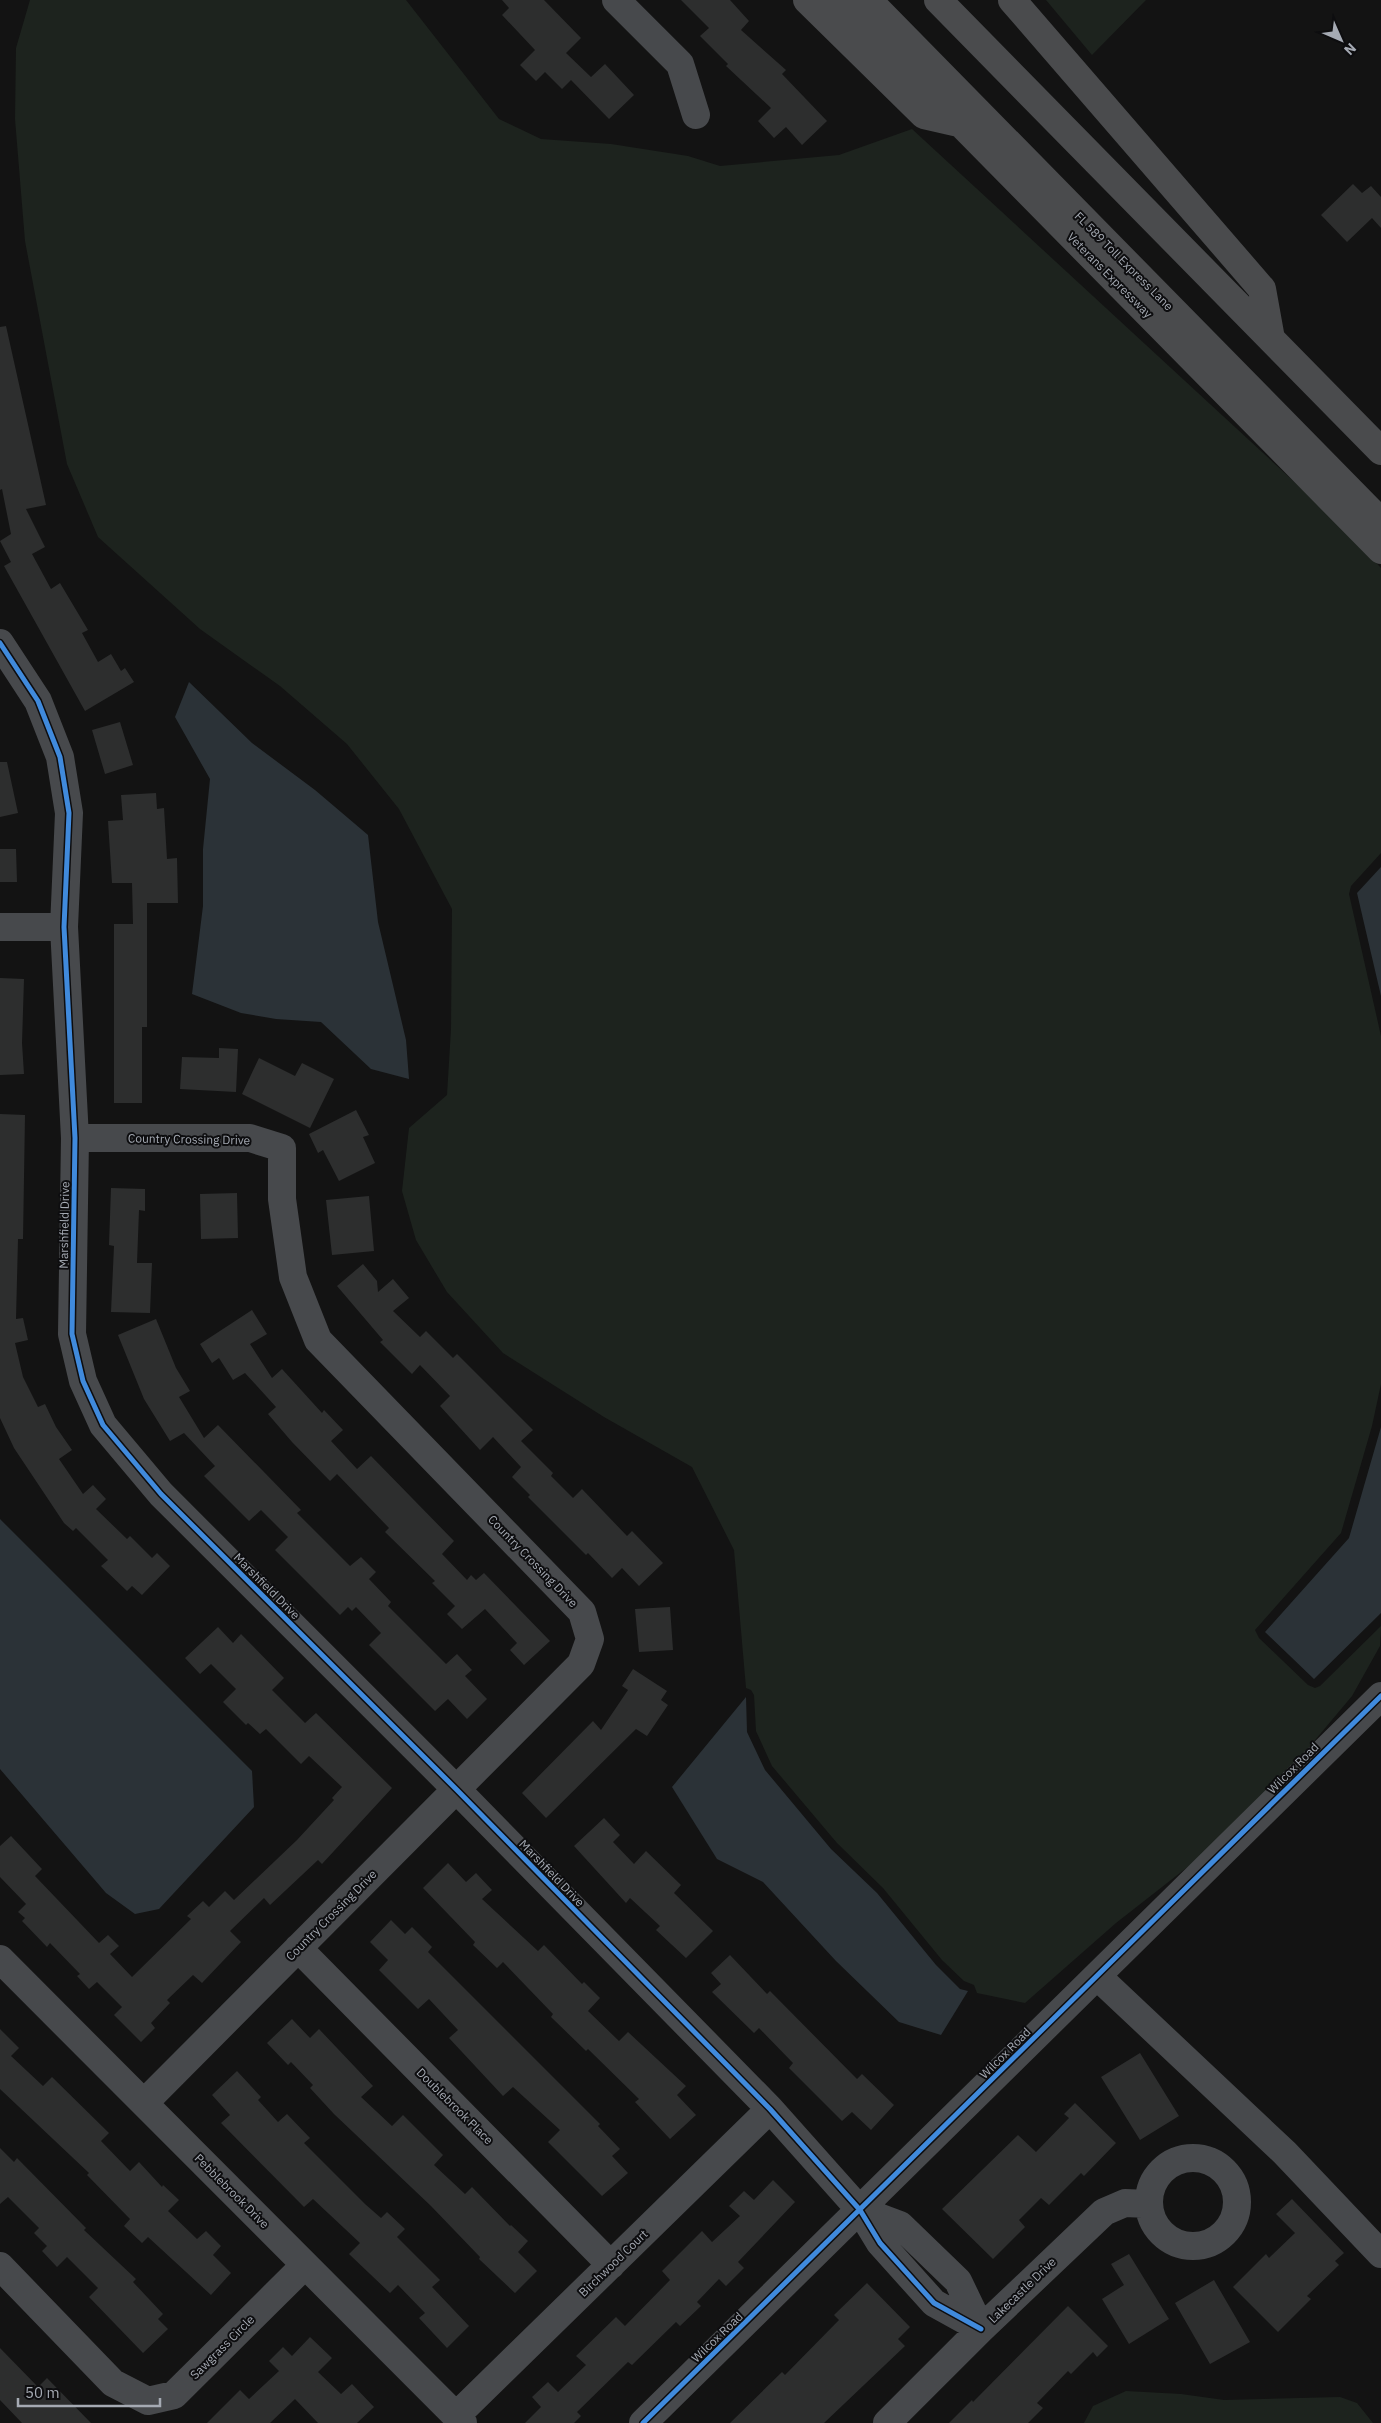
<svg xmlns="http://www.w3.org/2000/svg" width="1381" height="2423" viewBox="0 0 1381 2423" font-family="'IBM Plex Sans',sans-serif">
  <rect width="100%" height="100%" fill="#131313"/>
  <path fill="#1d231e" d="M30,0h376l93,119 42,20 70,5 77,12 32,10 119,-11 73,-26 429,396 40,43v285l-30,33 -2,8 32,142v348l-9,42 -31,107 -86,97 4,8 49,47 7,3 5,-2 61,-60 -1,20 -28,50 -57,68 -87,87 -92,72 -91,80 -48,-10 -3,-8 -10,-4 -22,-21 -59,-72 -46,-45 -65,-77 -16,-35 -2,-36 -3,-5 -5,-2 -12,-138 -42,-83 -88,-50 -101,-64 -56,-61 -31,-52 -14,-49 7,-63 38,-33 4,-66 1,-120 -53,-100 -52,-65 -67,-58 -80,-57 -102,-92 -31,-73 -42,-223 -10,-122 1,-71z
    M1046,0h100l-54,55z
    M1126,2391l55,3 43,6 116,-3 17,6 16,20h-289l9,-17z"/>
  <path fill="#2b3237" d="M189,682l63,61 63,47 53,45 10,87 28,118 3,39 -38,-10 -50,-47 -45,-3 -35,-6 -49,-19 11,-88v-57l7,-70 -35,-62z
    M1381,867v129l-24,-103z
    M1381,1427v186l-67,66 -49,-47 84,-94z
    M0,1519l252,252 2,36 -95,102 -24,5 -29,-21 -106,-124z
    M746,1697l1,35 18,38 66,79 46,44 59,72 24,24 8,2 -27,44 -42,-13 -63,-61 -73,-79 -46,-23 -45,-72z"/>
  <path fill="#2d2e2e" d="M502,0h42l37,38 -15,15 25,24 14,-13 29,31 -25,24 -38,-39 -9,9 -17,-17 -9,9 -16,-16 15,-15 -33,-35 7,-7z
    M681,0h49l19,21 -8,9 45,40 -4,4 45,47 -25,24 -16,-18 -12,11 -16,-17 13,-13 -45,-42 2,-2 -28,-28 9,-8z
    M1353,184l9,9 9,-7 10,11v31l-9,-10 -25,24 -26,-27z
    M6,326l40,179 -20,4 19,38 -13,7 19,35 9,-6 28,47 -6,3 16,29 13,-8 10,17 4,-3 9,14 -49,29 -81,-145 7,-4 -11,-21 11,-7 -9,-45 -2,1v-163z
    M120,722l13,43 -28,9 -13,-44z
    M0,762h7l11,51 -18,4z
    M156,793l1,16 7,-1 3,51 10,-1 1,45h-31v124h-5v76h-28v-179h19l-1,-41h-20l-4,-62 15,-1 -2,-25z
    M0,849h16l1,33h-17z
    M0,978l24,1 -2,64 2,31 -24,1z
    M219,1048l19,1 -2,43 -56,-3 2,-32 37,1z
    M259,1058l36,18 7,-13 32,16 -24,49 -68,-34z
    M356,1110l13,25 -6,2 12,26 -36,18 -16,-31 -5,3 -9,-19z
    M0,1114l25,1 -2,124h-5l-2,80 7,-1 5,22 -13,3 8,34 15,30 7,-3 11,23 16,23 -13,9 24,35 10,-9 13,14 -10,10 31,30 3,-3 22,22 5,-5 13,13 -28,29 -10,-9 -5,5 -26,-25 7,-6 -32,-32 -3,3 -9,-8 -50,-75 -14,-30z
    M111,1188l34,1v22l-6,-1 -2,53h15l-2,50 -39,-1 3,-66 -5,-1z
    M237,1193l1,45 -37,1 -1,-45z
    M369,1196l5,55 -42,4 -6,-55z
    M363,1264l14,17 1,11 15,-13 16,19 -16,13 27,26 6,-6 27,27 4,-4 76,76 -12,11 32,32 -2,3 22,22 9,-9 45,47 5,-5 31,32 -24,23 -17,-18 -10,10 -24,-25 -2,2 -58,-58 2,-2 -18,-18 9,-10 -28,-30 -13,13 -40,-44 10,-10 -30,-31 -8,9 -32,-32 3,-2 -46,-54z
    M252,1310l15,24 -17,10 22,34 10,-9 40,44 2,-3 19,20 -12,11 26,28 14,-13 83,85 -12,13 25,26 4,-5 5,5 8,-7 66,68 -26,24 -14,-15 7,-7 -32,-34 -23,20 -15,-15 8,-8 -23,-23 3,-2 -50,-49 4,-4 -52,-54 -7,7 -38,-39 -24,-28 8,-7 -31,-34 -12,7 -14,-22 -7,5 -12,-19z
    M156,1319l20,49 14,23 -11,6 25,41 14,-13 83,85 -4,3 53,53 11,-9 15,15 -7,7 22,23 -3,4 58,58 11,-10 15,16 -7,6 22,23 -20,20 -19,-20 -13,12 -66,-66 12,-12 -25,-26 -4,4 -4,-4 -8,8 -65,-65 13,-13 -27,-27 -12,11 -45,-45 11,-10 -31,-33 -14,8 -26,-42 -26,-64z
    M670,1607l3,43 -34,2 -4,-43z
    M218,1627l15,16 8,-9 43,44 -12,12 33,33 11,-10 76,75 -70,76 -4,-4 -48,45 -6,-7 -34,33 11,11 -39,41 -9,-8 -26,25 3,3 -19,20 4,5 -14,14 -27,-27 8,-8 -25,-25 -8,7 -12,-13 3,-2 -30,-31 -3,4 -25,-26 3,-3 -7,-6 8,-8 -26,-27v-31l11,-10 31,33 -7,7 64,67 9,-8 11,11 -9,8 22,23 59,-58 -4,-3 16,-15 6,6 16,-16 9,9 63,-60 37,-40 -2,-2 10,-11 -33,-31 -8,8 -35,-35 -6,5 -12,-11 -2,2 -23,-23 13,-13 -25,-25 -11,10 -15,-16z
    M633,1669l34,22 -6,9 7,5 -21,31 -11,-7 -90,89 -24,-25 71,-72 8,9 27,-40 -6,-4z
    M604,1818l16,17 -7,7 21,22 12,-13 35,34 -7,8 39,38 -27,27 -30,-28 4,-4 -30,-28 -4,5 -52,-57z
    M448,1863l18,19 10,-9 16,17 -10,9 56,52 6,-6 38,39 2,-2 16,16 -12,13 31,30 9,-9 58,54 -9,9 19,20 -26,24 -35,-37 4,-3 -51,-50 -2,2 -35,-34 2,-3 -50,-52 -6,6 -24,-23 2,-3 -52,-54z
    M391,1920l14,14 7,-7 20,20 -4,5 172,172 -2,2 22,23 -8,7 16,17 -26,23 -54,-54 12,-12 -47,-43 -10,9 -54,-58 9,-8 -29,-31 -11,10 -39,-39 9,-10 -18,-18z
    M730,1955l37,39 3,-3 87,88 5,-5 32,31 -23,25 -19,-18 -10,9 -53,-53 4,-5 -34,-35 -5,5 -42,-41 9,-8 -10,-11z
    M292,2019l18,19 9,-9 54,57 -12,11 31,29 11,-11 40,40 -9,10 31,29 7,-7 38,39 1,-1 17,16 -10,11 19,19 -22,22 -36,-34 1,-2 -49,-51 -97,-92 -24,-26 3,-3 -22,-23 -3,3 -21,-22z
    M0,2029l19,19 -8,8 32,30 9,-9 57,56 -8,8 29,30 9,-9 23,25 1,-2 16,15 -11,11 29,28 9,-8 15,15 -8,9 18,18 -20,22 -63,-58 -6,6 -18,-17 6,-7 -43,-44 2,-2 -89,-84z
    M1140,2053l39,63 -39,24 -39,-63z
    M237,2071l24,26 -3,3 20,22 9,-8 23,24 -6,5 61,61 16,14 6,-6 18,17 -8,8 43,43 -8,7 37,39 -22,22 -28,-30 6,-5 -27,-28 -8,8 -41,-39 11,-11 -47,-44 -9,8 -83,-84 9,-8 -18,-20z
    M1075,2103l41,40 -32,33 -3,-3 -32,32 -8,-7 -22,22 6,7 -32,32 -51,-50 76,-74 18,17 33,-34 -5,-4z
    M0,2148l14,14 3,-4 69,70 -2,2 52,49 -3,3 30,32 -5,5 10,10 -25,24 -54,-56 9,-9 -31,-31 -10,10 -15,-16 5,-5 -13,-13 5,-5 -31,-31 -8,7z
    M773,2180l22,22 -57,60 6,6 -18,18 -7,-7 -22,23 4,4 -21,20 -4,-4 -44,43 -4,-3 -51,50 4,4 -7,7h-49l16,-16 -9,-10 16,-15 10,10 28,-27 -10,-9 40,-39 9,9 45,-46 -8,-9 40,-40 10,11 28,-26 -11,-10 15,-15 10,9z
    M1292,2199l52,54 -9,8 4,4 -32,31 4,3 -33,33 -45,-45 33,-33 3,4 26,-25 -19,-19z
    M1129,2254l40,65 -40,25 -27,-45 22,-14 -13,-21z
    M1214,2280l36,62 -40,22 -35,-61z
    M867,2283l43,44 -12,12 7,7 -81,77h-94l52,-51 3,3 54,-55 -5,-5z
    M1068,2306l40,40 -11,11 -4,-5 -22,22 -3,-3 -31,32 6,5 -15,15h-79l23,-23 1,2z
    M310,2337l22,21 -14,14 23,22 11,-10 22,23 -17,16h-39l-23,-24 -25,24h-63l33,-33 9,9 30,-28 -10,-10 14,-14 9,9z
    M0,2348l38,39 9,-9 44,45h-69l-22,-23z"/>
  <g fill="none" stroke-linecap="round" stroke-linejoin="round">
    <path stroke="#47494c" stroke-width="28" d="M616,0l64,64 16,51
      M0,643l38,58 22,56 9,56 -5,114 11,211 -3,196 11,47 20,44 58,69 296,296 313,319 90,101 20,33 54,60 47,26
      M0,927h64
      M75,1138h175l32,10v51l11,78 25,63 264,272 8,27 -9,25 -437,439
      M298,1948l313,317
      M0,1959l463,464
      M1097,1976l188,177 96,101
      M1149 2202a44 44 0 1 1 88 0a44 44 0 1 1-88 0Z
      M860,2210l40,15 58,56 23,48
      M0,2266l113,117 35,18 26,-6 131,-130
      M456,2416l314,-307
      M643,2423l738,-727
      M887,2423l94,-94 123,-117 21,-9 23,1"/>
    <path stroke="#4a4b4d" stroke-width="28" d="M807,0l117,115 35,8
      M839,0l542,550
      M868,0l513,522
      M938,0l443,451
      M1012,0l250,289 9,50"/>
    <g stroke="#0d0d0f" stroke-width="8">
      <path id="cycleway" d="M0,643l38,58 22,56 9,56 -5,114 11,211 -3,196 11,47 20,44 58,69 296,296 313,319 90,101 20,33 54,60 47,26
        M643,2423l738,-727"/>
    </g>
    <use href="#cycleway" stroke="#408adc" stroke-width="5"/>
  </g>
  <g text-anchor="middle" dominant-baseline="central" stroke-width="4" stroke-linejoin="round" paint-order="stroke">
    <g font-size="12" fill="#a5aab3" stroke="#0d0d0f">
      <text transform="translate(1124 261) rotate(45)">FL 589 Toll Express Lane</text>
      <text transform="translate(1110 275) rotate(45)">Veterans Expressway</text>
      <text transform="translate(189 1139) rotate(1)">Country Crossing Drive</text>
      <text transform="translate(64 1225) rotate(-89)">Marshfield Drive</text>
      <text transform="translate(533 1561) rotate(46)">Country Crossing Drive</text>
      <text transform="translate(267 1586) rotate(45)">Marshfield Drive</text>
      <text transform="translate(1293 1768) rotate(-45)">Wilcox Road</text>
      <text transform="translate(552 1873) rotate(46)">Marshfield Drive</text>
      <text transform="translate(331 1915) rotate(-45)">Country Crossing Drive</text>
      <text transform="translate(1005 2053) rotate(-45)">Wilcox Road</text>
      <text transform="translate(455 2106) rotate(45)">Doublebrook Place</text>
      <text transform="translate(232 2191) rotate(45)">Pebblebrook Drive</text>
      <text transform="translate(613 2263) rotate(-44)">Birchwood Court</text>
      <text transform="translate(1022 2290) rotate(-44)">Lakecastle Drive</text>
      <text transform="translate(717 2337) rotate(-44)">Wilcox Road</text>
      <text transform="translate(222 2347) rotate(-45)">Sawgrass Circle</text>
    </g>
  </g>
  <g transform="translate(1341 40) rotate(135)" stroke="#0d0d0f" stroke-width="4" paint-order="stroke">
  <path d="M0-4L9 19L0 12L-9 19Z" fill="#a5aab3"/>
  <text y="-8" font-size="14" font-weight="bold" text-anchor="middle" fill="#a5aab3">N</text>
  </g>
  <path d="M18 2398v8h142v-8" fill="none" stroke="#a5aab3" stroke-width="2.5"/>
  <text x="25" y="2398" font-size="15" fill="#a5aab3" stroke="#0d0d0f" stroke-width="4" paint-order="stroke">50 m</text>
</svg>
